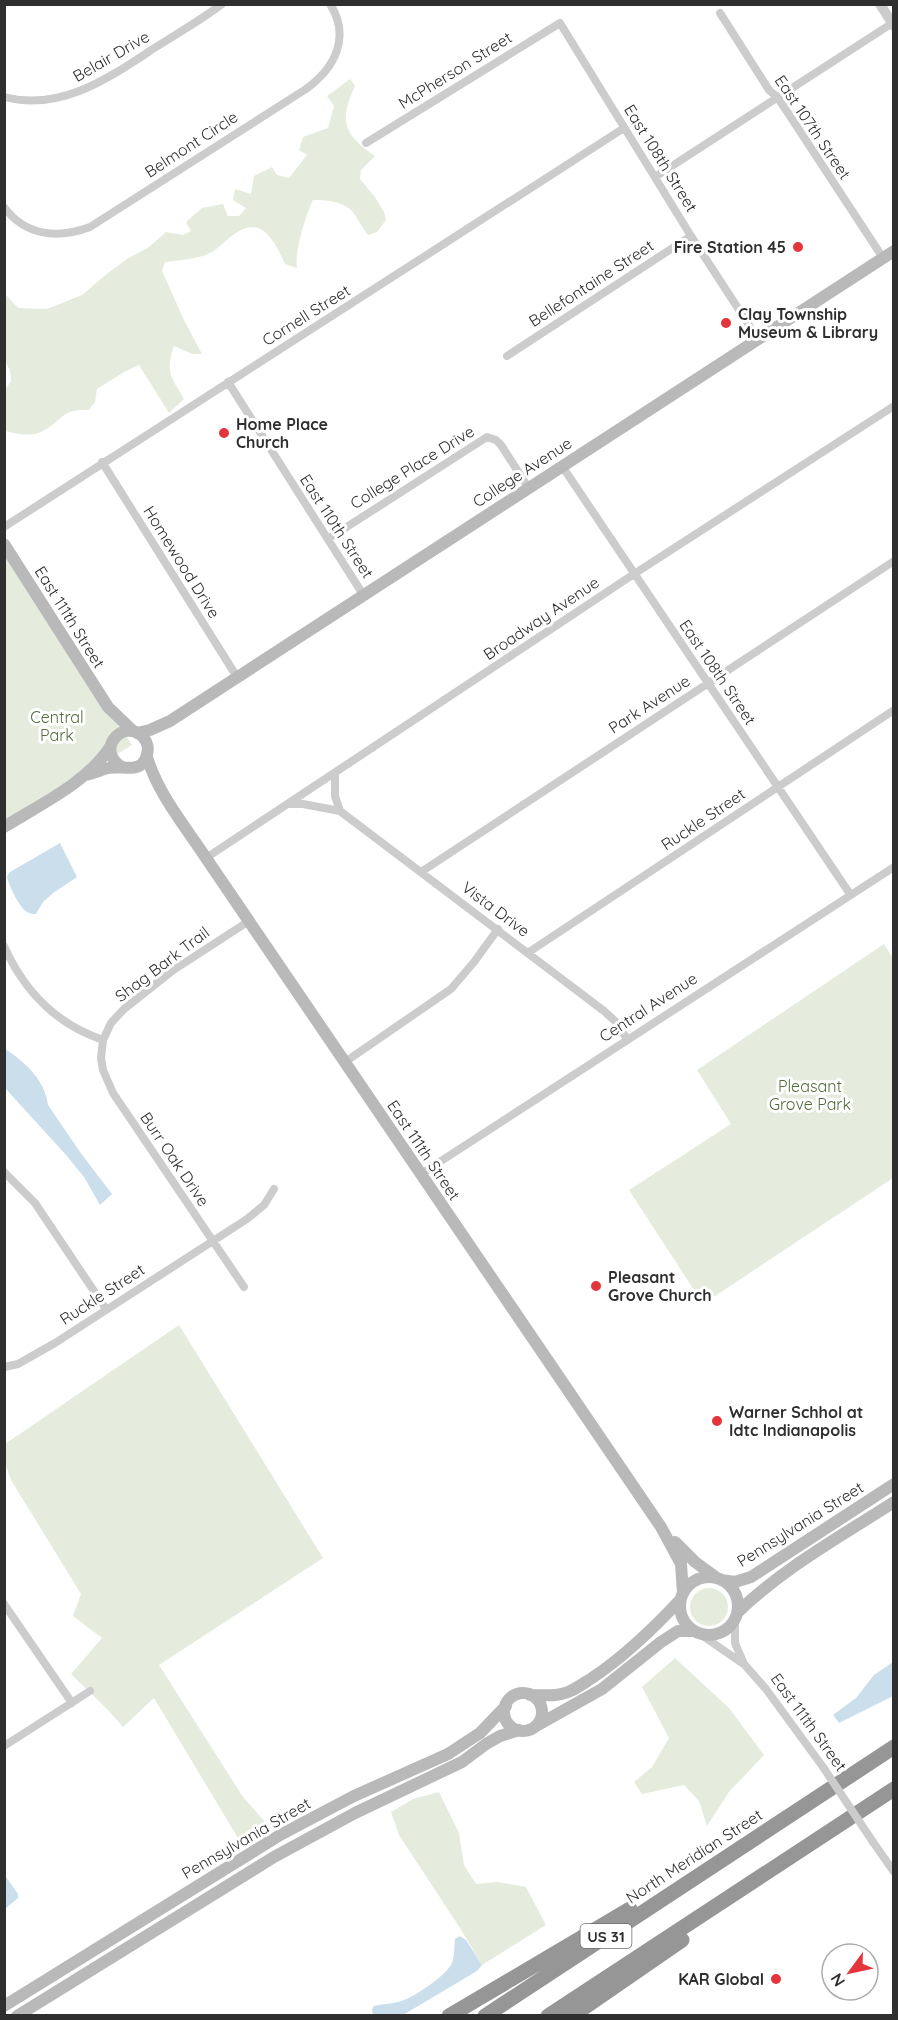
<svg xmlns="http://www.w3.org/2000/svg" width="898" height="2020" viewBox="0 0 898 2020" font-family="Quicksand,sans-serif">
  <rect width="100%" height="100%" fill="#fff"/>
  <path fill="#e5ecde" d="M350,79l5,7c-16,35 -12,48 20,70l-14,14 -1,9 15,18 9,15 2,8 -9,12 -9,3c-5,-6 -12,-20 -17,-25 -10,-9 -25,-10 -38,-10 -7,14 -19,53 -16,68l-12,-4c-10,-21 -22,-49 -49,-31 -10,6 -16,15 -26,20 -7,5 -35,8 -45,9l-3,9 22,49 18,34h-10l-18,-8c-9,25 -3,31 10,53l-15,14 -30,-48 -15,7 -27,17 -2,13 -6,8c-30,-2 -28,15 -51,23 -11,3 -23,1 -33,-2v-41l6,-9 -1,-10 -5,-11v-66l13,14 29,1 35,-14 26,-22 19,-14 22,-12 17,-15 17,3 8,-4 -5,-9 16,-14 21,-4 5,12h11l7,-8 -13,-8 2,-11 16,5 3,-18 18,-9 5,8 12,3 18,-23 -8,-5 4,-13 25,-9 6,-22 -7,-10z
    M4,547l128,198 -127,78h-1z
    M884,944l10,16 -1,218 -190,126 -74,-114 102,-66 -34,-54z
    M179,1325l144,233 -164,107 84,132 24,27v6l-26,13 -87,-145 -31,29 -16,-18 -36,-35 31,-36 -29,-22 8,-22 -70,-114 -6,-17v-19z
    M690 1607a19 19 0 1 1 38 0a19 19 0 1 1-38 0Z
    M675,1658l54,50 35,47 -35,37 -22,34 -8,-25 -15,-16 -42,9 -8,-12 18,-15 17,-29 -27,-51z
    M439,1792l20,41 5,32 12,19 22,-2 28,5 20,38 -64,40 -22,-37 -61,-93 -8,-23 22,-13z"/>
  <path fill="#cadeec" d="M60,843l17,34 -24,16 -10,9 -7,12c-4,0 -7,0 -10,-3 -7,-4 -18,-27 -19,-35l3,-4z
    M5,1049c20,13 40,31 43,56l32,47 32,42 -12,11 -16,-28 -17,-21 -62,-68z
    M893,1662v34l-54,27 -6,-8 23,-17 18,-23z
    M4,1874l14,20v4l-13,11z
    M460,1936l6,4 16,25 -5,6 -74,44h-30l-1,-6 2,-3c8,-2 16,-2 24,-4 14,-3 48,-26 54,-39 3,-8 2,-16 3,-24z"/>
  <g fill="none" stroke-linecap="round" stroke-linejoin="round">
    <path stroke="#ccc" stroke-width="8" d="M720,13l49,77 8,7 9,13 97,148
      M4,97c58,15 106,-20 152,-50 22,-14 45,-27 66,-43
      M366,143l194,-120 131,213 67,103
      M655,177l239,-155
      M4,207c21,29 54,32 86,20l216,-138c29,-21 45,-52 24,-85
      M507,356l184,-120
      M228,382l136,214
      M102,462l135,215
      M562,466l288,428
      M4,527l620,-399
      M328,539l159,-102 9,3 5,5 27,42
      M335,773v23l5,15
      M288,804h15l37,7 264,200 12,11 11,17
      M206,858l428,-284 260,-168
      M421,872l473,-311
      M4,946c20,45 52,78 99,94
      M529,952l365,-242
      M345,1062l106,-73 23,-27 24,-33
      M4,1172l31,31 71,106
      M421,1174l473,-307
      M244,1287l-131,-194 -10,-23 -2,-12 2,-18 8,-17 13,-14 48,-38 77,-50
      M4,1367l14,-3 37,-21 192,-124 17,-14 10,-16
      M4,1604l68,99
      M735,1619v24l9,21 22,25 57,78
      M700,1634l42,29
      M4,1746l86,-55
      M873,1842l21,30"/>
    <path stroke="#ccc" stroke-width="10" d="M880,4l14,22"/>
    <path stroke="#b9b9b9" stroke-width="12" d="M4,544l104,163 25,24
      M137,733l13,-3 20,-9 724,-470
      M147,757c11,37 38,69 59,101l455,669 20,37 2,29
      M85,775c8,-1 15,-5 23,-7 14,-3 35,7 39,-14 2,-6 0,-13 -5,-18 -19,-18 -48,14 -20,31
      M4,827c35,-22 84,-45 106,-80
      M675,1542l20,20 22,16
      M680 1606a29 29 0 1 1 58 0a29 29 0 1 1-58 0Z
      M721,1580l14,2 16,-5 143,-93
      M737,1613c46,-45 103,-76 157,-111
      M504 1712a19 19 0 1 1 38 0a19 19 0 1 1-38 0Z
      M530,1695c12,0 26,2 38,-3 8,-3 16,-9 24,-14 33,-22 61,-49 88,-78
      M536,1726l66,-37 59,-47 17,-11h15
      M4,2006l276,-171 74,-39 94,-42 32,-21 26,-27
      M17,2016l257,-159 81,-44 107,-51 24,-18 14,-8 19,-6"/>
    <path stroke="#969696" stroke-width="15" d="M449,2016l181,-107
      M485,2016l409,-269
      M548,2016l346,-227
      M572,2016l110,-76"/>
    <path stroke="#ccc" stroke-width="8" d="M823,1767l50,75"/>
  </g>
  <g fill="#e4343c" stroke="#fff" stroke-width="2">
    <circle cx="798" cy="247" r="6"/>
    <circle cx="726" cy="323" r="6"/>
    <circle cx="224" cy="433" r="6"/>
    <circle cx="596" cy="1286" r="6"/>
    <circle cx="717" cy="1421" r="6"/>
    <circle cx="776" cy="1979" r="6"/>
  </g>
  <g text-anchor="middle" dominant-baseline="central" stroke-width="6" stroke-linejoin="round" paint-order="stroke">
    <rect fill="#fff" stroke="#6d6d6d" stroke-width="1.5" x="580.5" y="1924" width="51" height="24" rx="4.5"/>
    <g font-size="15" font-weight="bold" fill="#2f2f2f">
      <text x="606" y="1936">US 31</text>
    </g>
    <g font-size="16" fill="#2f2f2f" stroke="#fff">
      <text transform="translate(111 56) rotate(-30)">Belair Drive</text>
      <text transform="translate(455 70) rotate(-32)">McPherson Street</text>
      <text transform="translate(813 127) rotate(56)">East 107th Street</text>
      <text transform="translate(191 144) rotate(-33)">Belmont Circle</text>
      <text transform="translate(661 158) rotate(58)">East 108th Street</text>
      <text transform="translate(591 283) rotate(-33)">Bellefontaine Street</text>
      <text transform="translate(306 315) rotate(-32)">Cornell Street</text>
      <text transform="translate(412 467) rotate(-32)">College Place Drive</text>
      <text transform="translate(522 472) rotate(-33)">College Avenue</text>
      <text transform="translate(337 526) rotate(57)">East 110th Street</text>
      <text transform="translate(182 562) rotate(58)">Homewood Drive</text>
      <text transform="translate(70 617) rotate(58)">East 111th Street</text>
      <text transform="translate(541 618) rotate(-34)">Broadway Avenue</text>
      <text transform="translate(718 672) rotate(56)">East 108th Street</text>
      <text transform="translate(649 704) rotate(-33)">Park Avenue</text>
      <text transform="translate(703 819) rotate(-34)">Ruckle Street</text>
      <text transform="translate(496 909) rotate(37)">Vista Drive</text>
      <text transform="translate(162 964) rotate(-37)">Shag Bark Trail</text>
      <text transform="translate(648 1007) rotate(-33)">Central Avenue</text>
      <text transform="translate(424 1150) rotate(56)">East 111th Street</text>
      <text transform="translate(175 1159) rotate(56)">Burr Oak Drive</text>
      <text transform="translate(102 1294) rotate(-33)">Ruckle Street</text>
      <text transform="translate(800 1524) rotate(-32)">Pennsylvania Street</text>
      <text transform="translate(809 1722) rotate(54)">East 111th Street</text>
      <text transform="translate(246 1838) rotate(-30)">Pennsylvania Street</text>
      <text transform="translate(694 1856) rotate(-33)">North Meridian Street</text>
    </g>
    <g font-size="16" font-weight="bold" fill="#2f2f2f" stroke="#fff" text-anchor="start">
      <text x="786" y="247" text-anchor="end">Fire Station 45</text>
      <text x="738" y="314">Clay Township<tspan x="738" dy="18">Museum &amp; Library</tspan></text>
      <text x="236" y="424">Home Place<tspan x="236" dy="18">Church</tspan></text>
      <text x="608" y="1277">Pleasant<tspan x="608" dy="18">Grove Church</tspan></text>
      <text x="729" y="1412">Warner Schhol at<tspan x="729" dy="18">Idtc Indianapolis</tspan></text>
      <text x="764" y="1979" text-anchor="end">KAR Global</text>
    </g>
    <g font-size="16" fill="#516b3d" stroke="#fff">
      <text x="57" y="717">Central<tspan x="57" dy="18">Park</tspan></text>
      <text x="810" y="1086">Pleasant<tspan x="810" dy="18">Grove Park</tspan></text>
    </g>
  </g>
  <rect width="898" height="2020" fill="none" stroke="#2f2f2f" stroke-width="12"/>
  <g transform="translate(850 1972) rotate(237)"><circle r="28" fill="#ffffff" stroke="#acacac" stroke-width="1.5"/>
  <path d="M0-4.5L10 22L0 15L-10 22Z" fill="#e4343c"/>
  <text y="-9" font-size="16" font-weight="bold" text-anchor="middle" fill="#2f2f2f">N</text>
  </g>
</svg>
